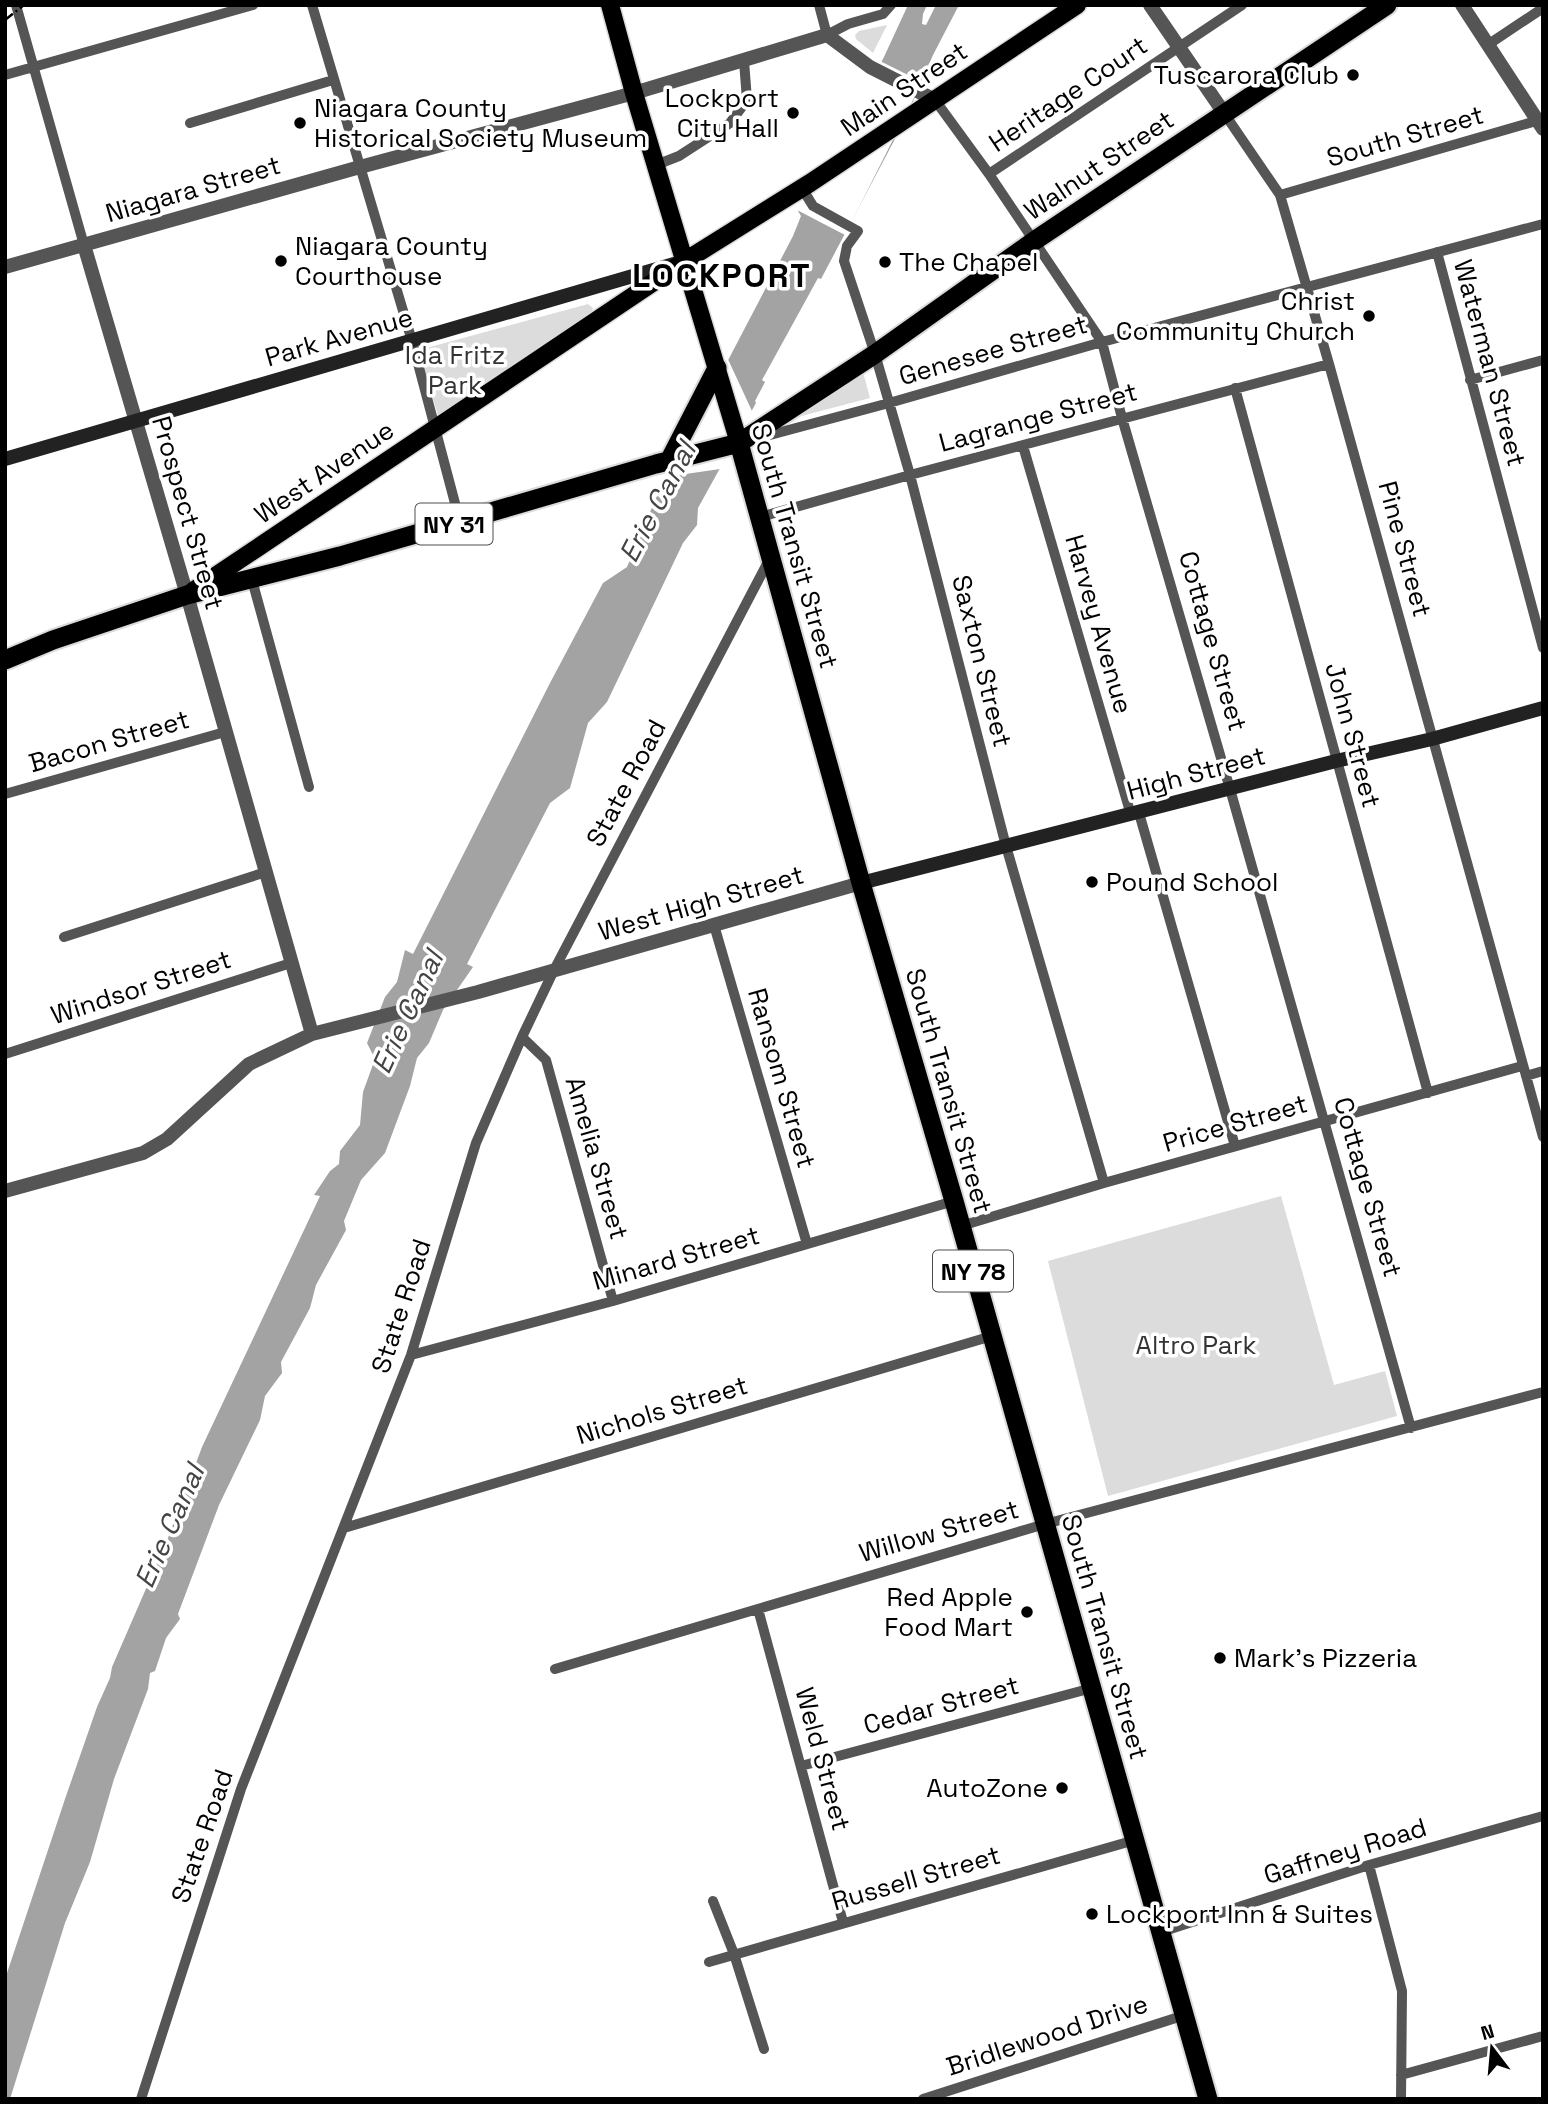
<svg xmlns="http://www.w3.org/2000/svg" width="1548" height="2104" viewBox="0 0 1548 2104" font-family="'Space Grotesk',sans-serif">
  <rect width="100%" height="100%" fill="#fff"/>
  <path fill="#dcdcdc" d="M887,25l-14,28 -17,-14 -1,-4 4,-4z
    M588,304l5,4 -2,7 -153,101 -19,-66z
    M863,372l7,26 -80,21z
    M1281,1196l53,189 51,-14 12,45 -289,80 -60,-235z"/>
  <path fill="#a3a3a3" d="M908,5h19l-4,9 -1,10 4,1 10,-20h23l-26,50 -28,65 -84,159 -3,-1 -56,102 3,2 -10,19 1,2 -58,105 -1,17 -14,18 -76,159 -19,21 -18,65 -20,15 -83,161 6,3 -30,43 -14,33 -12,15 -7,28 -25,67 -24,27 -17,41 2,9 -30,55 -6,23 -29,54 1,11 -17,23 -5,24 -41,85 -41,109 2,5 -14,19 -11,33 -5,2 -2,16 -34,90 -24,83 -25,61 -55,176h-5v-120l60,-180 32,-92 13,-29 2,-11 56,-129 34,-91 118,-251 -6,-1 16,-24 9,-7 1,-13 20,-26 3,-33 12,-33 -8,-16 18,-46 12,-15 8,-32 8,4 137,-271 53,-100 24,-16 29,-69 137,-262 8,-20 -3,-5 85,-152z"/>
  <path fill="#fff" d="M878,60l44,22 -77,153 -48,-25z
    M726,355l26,56 -32,58 -55,8z"/>
  <g fill="none" stroke-linecap="round" stroke-linejoin="round">
    <g stroke="#dbdbdb" stroke-width="21">
      <path id="primary" d="M610,5l24,88 105,350
        M193,591l492,-330 125,-78 267,-178"/>
    </g>
    <g stroke="#dbdbdb" stroke-width="23">
      <path id="trunk" d="M739,443l122,440 93,318 254,898
        M669,461l48,-93
        M5,660l48,-20 134,-45 153,-39 316,-92 83,-21 136,-89 159,-113 353,-236"/>
    </g>
    <path stroke="#555" stroke-width="10" d="M16,5l68,240
      M312,5l100,336 48,181
      M819,5l8,30 21,-11 35,-10 8,-9
      M1489,44l54,-36
      M5,75l248,-70
      M935,100l54,74 113,168 20,76 108,371 181,639
      M1224,113l56,82 49,169 214,773
      M190,123l143,-43
      M656,165l23,-9 51,-33 17,-23 -3,-39
      M989,174l253,-169
      M800,185l13,21 45,25 -11,15 -3,15 31,93 35,121 96,371 98,337
      M1280,195l263,-76
      M1437,252l106,396
      M1470,380l73,-20
      M1235,388l193,705
      M755,439l134,-36 213,-61 441,-118
      M1023,446l108,369
      M760,517l150,-42 419,-111
      M252,580l57,207
      M5,794l220,-62
      M1139,813l96,333
      M714,925l93,319
      M64,937l202,-65
      M522,1037l24,23 67,241
      M5,1054l286,-91
      M1526,1076l17,-5
      M961,1226l143,-43 418,-117
      M411,1355l202,-54 341,-100
      M344,1528l648,-192
      M758,1609l85,313
      M555,1669l490,-145 498,-132
      M801,1766l291,-78
      M1369,1865l33,126 -1,108
      M713,1901l21,53 30,95
      M1161,1932l208,-67 174,-49
      M709,1962l426,-122
      M1401,2075l142,-39
      M141,2099l100,-310 170,-434 65,-212 46,-106 32,-67 215,-410
      M923,2099l262,-84"/>
    <path stroke="#555" stroke-width="14" d="M1150,5l74,108
      M1462,5l81,124
      M84,245l103,350 125,439
      M5,267l355,-100 274,-74 193,-58 43,32 65,33
      M5,1191l138,-38 24,-14 82,-75 63,-30 166,-42 383,-109"/>
    <path stroke="#222" stroke-width="14" d="M5,459l669,-195
      M861,883l475,-122 96,-22 111,-31"/>
    <use href="#primary" stroke="#000" stroke-width="18"/>
    <use href="#trunk" stroke="#000" stroke-width="19"/>
    <path stroke="#000" stroke-width="2.5" stroke-dasharray="10 3.5 2 3.5" stroke-linecap="butt" d="M5,20l19,-15"/>
  </g>
  <g fill="#000" stroke="#fff" stroke-width="2.5">
    <circle cx="1353" cy="75" r="7"/>
    <circle cx="793" cy="113" r="7"/>
    <circle cx="300" cy="123" r="7"/>
    <circle cx="281" cy="261" r="7"/>
    <circle cx="885" cy="262" r="7"/>
    <circle cx="1369" cy="316" r="7"/>
    <circle cx="1092" cy="882" r="7"/>
    <circle cx="1027" cy="1612" r="7"/>
    <circle cx="1220" cy="1658" r="7"/>
    <circle cx="1062" cy="1788" r="7"/>
    <circle cx="1092" cy="1914" r="7"/>
  </g>
  <g text-anchor="middle" dominant-baseline="central" stroke-width="7" stroke-linejoin="round" paint-order="stroke">
    <g fill="#fff" stroke="#4c4c4c" stroke-width="2">
      <rect x="415.5" y="503.5" width="77" height="41" rx="5"/>
      <rect x="933" y="1250.5" width="80" height="41" rx="5"/>
    </g>
    <g font-size="24" font-weight="bold" fill="#000">
      <text x="454" y="524">NY 31</text>
      <text x="973" y="1271">NY 78</text>
    </g>
    <g font-size="26" fill="#000" stroke="#fff" text-anchor="start">
      <text x="1339" y="75" text-anchor="end">Tuscarora Club</text>
      <text x="779" y="98" text-anchor="end">Lockport<tspan x="779" dy="30">City Hall</tspan></text>
      <text x="314" y="108">Niagara County<tspan x="314" dy="30">Historical Society Museum</tspan></text>
      <text x="295" y="246">Niagara County<tspan x="295" dy="30">Courthouse</tspan></text>
      <text x="899" y="262">The Chapel</text>
      <text x="1355" y="301" text-anchor="end">Christ<tspan x="1355" dy="30">Community Church</tspan></text>
      <text x="1106" y="882">Pound School</text>
      <text x="1013" y="1597" text-anchor="end">Red Apple<tspan x="1013" dy="30">Food Mart</tspan></text>
      <text x="1234" y="1658">Mark's Pizzeria</text>
      <text x="1048" y="1788" text-anchor="end">AutoZone</text>
      <text x="1106" y="1914">Lockport Inn &amp; Suites</text>
    </g>
    <g font-size="26" fill="#000" stroke="#fff">
      <text transform="translate(904 89) rotate(-34)">Main Street</text>
      <text transform="translate(1068 94) rotate(-34)">Heritage Court</text>
      <text transform="translate(1405 136) rotate(-16)">South Street</text>
      <text transform="translate(1099 165) rotate(-34)">Walnut Street</text>
      <text transform="translate(193 189) rotate(-16)">Niagara Street</text>
      <text transform="translate(339 337) rotate(-16)">Park Avenue</text>
      <text transform="translate(993 350) rotate(-16)">Genesee Street</text>
      <text transform="translate(1490 363) rotate(75)">Waterman Street</text>
      <text transform="translate(1038 417) rotate(-15)">Lagrange Street</text>
      <text transform="translate(324 472) rotate(-34)">West Avenue</text>
      <text transform="translate(188 513) rotate(74)">Prospect Street</text>
      <text transform="translate(795 546) rotate(74)">South Transit Street</text>
      <text transform="translate(1405 549) rotate(75)">Pine Street</text>
      <text transform="translate(1099 624) rotate(74)">Harvey Avenue</text>
      <text transform="translate(1213 641) rotate(74)">Cottage Street</text>
      <text transform="translate(982 661) rotate(76)">Saxton Street</text>
      <text transform="translate(1353 735) rotate(75)">John Street</text>
      <text transform="translate(109 741) rotate(-16)">Bacon Street</text>
      <text transform="translate(1196 773) rotate(-15)">High Street</text>
      <text transform="translate(626 783) rotate(-62)">State Road</text>
      <text transform="translate(701 903) rotate(-16)">West High Street</text>
      <text transform="translate(141 987) rotate(-18)">Windsor Street</text>
      <text transform="translate(782 1078) rotate(74)">Ransom Street</text>
      <text transform="translate(949 1091) rotate(74)">South Transit Street</text>
      <text transform="translate(1235 1123) rotate(-16)">Price Street</text>
      <text transform="translate(597 1158) rotate(74)">Amelia Street</text>
      <text transform="translate(1368 1187) rotate(74)">Cottage Street</text>
      <text transform="translate(676 1258) rotate(-16)">Minard Street</text>
      <text transform="translate(401 1306) rotate(-72)">State Road</text>
      <text transform="translate(662 1410) rotate(-17)">Nichols Street</text>
      <text transform="translate(939 1531) rotate(-16)">Willow Street</text>
      <text transform="translate(1105 1637) rotate(74)">South Transit Street</text>
      <text transform="translate(941 1705) rotate(-15)">Cedar Street</text>
      <text transform="translate(823 1759) rotate(75)">Weld Street</text>
      <text transform="translate(202 1836) rotate(-71)">State Road</text>
      <text transform="translate(1345 1851) rotate(-17)">Gaffney Road</text>
      <text transform="translate(916 1878) rotate(-16)">Russell Street</text>
      <text transform="translate(1047 2035) rotate(-18)">Bridlewood Drive</text>
    </g>
    <g font-size="26" fill="#333" stroke="#fff">
      <text x="455" y="355">Ida Fritz<tspan x="455" dy="30">Park</tspan></text>
      <text x="1196" y="1345">Altro Park</text>
    </g>
    <g font-size="28" font-style="italic" fill="#444" stroke="#fff">
      <text transform="translate(657 502) rotate(-62)">Erie Canal</text>
      <text transform="translate(407 1012) rotate(-65)">Erie Canal</text>
      <text transform="translate(169 1526) rotate(-66)">Erie Canal</text>
    </g>
    <g font-size="33" font-weight="bold" letter-spacing="2" fill="#000" stroke="#fff">
      <text x="722" y="276">LOCKPORT</text>
    </g>
  </g>
  <rect width="1548" height="2104" fill="none" stroke="#000000" stroke-width="14"/>
  <g transform="translate(1492 2048) rotate(344)" stroke="#ffffff" stroke-width="5" paint-order="stroke">
  <path d="M0-5L12 26L0 18L-12 26Z" fill="#000000"/>
  <text y="-10" font-size="19" font-weight="bold" text-anchor="middle" fill="#000000">N</text>
  </g>
</svg>
